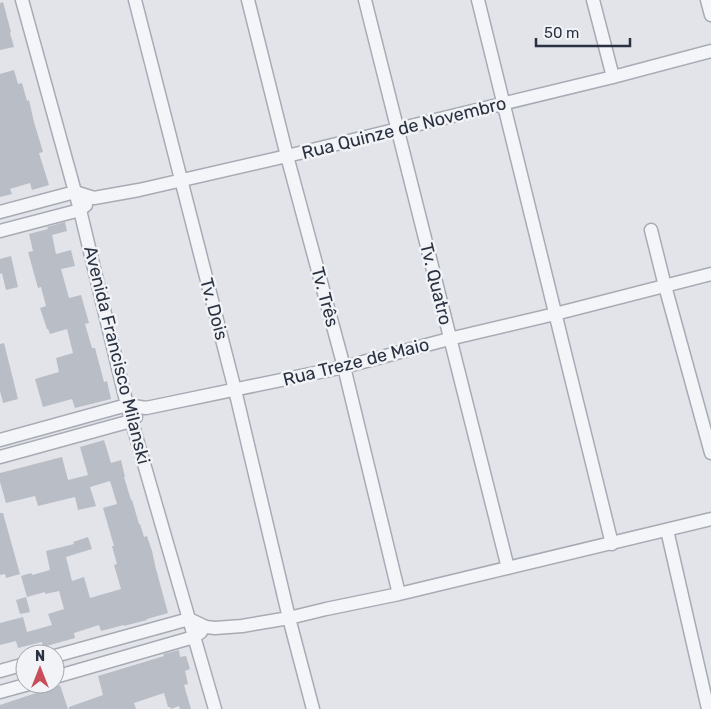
<svg xmlns="http://www.w3.org/2000/svg" width="711" height="709" viewBox="0 0 711 709" font-family="Rubik,sans-serif">
  <rect width="100%" height="100%" fill="#e2e4ea"/>
  <path fill="#b9bdc6" d="M3,2l8,30 -1,1 4,14 -14,3v-47z
    M14,70l4,14 4,-1 5,18 2,-1 5,22 9,30 -4,1 10,32 -17,5 -2,-7 -20,6 2,5 -12,3v-123z
    M65,222l2,9 -15,4 4,19 15,-4 4,16 -14,3 8,29 12,-3 8,28 -4,1 7,24h3l9,34 3,-1 4,18 -36,9 -3,-9 -29,8 -8,-28 24,-7 -3,-14 17,-5 -6,-24 -17,5 -2,-5h-1l-7,-21 6,-2 -5,-19 -3,1 -10,-36 5,-1 -4,-17 19,-5 -1,-2z
    M11,256l7,31 -12,3 -4,-17 -2,1v-15z
    M4,343l14,56 -15,4 -3,-12v-47z
    M104,440l7,23 10,-3 4,17h-1l7,23h1l7,24h1l4,13 3,-1 5,15 4,18 12,44 -21,6v1l-23,6v-1l-23,6 -2,-6 -25,8 1,5 -32,9 -1,-5 -24,6 -2,-7 -16,4v-22l23,-6 4,15 25,-7 -4,-11 16,-5 -5,-18 -14,3v-2l-18,5 -6,-21 10,-3 1,2 18,-5 -4,-19 28,-7 -1,-2 15,-5 4,12 -26,8 6,24 12,-4 6,21 31,-9 -7,-24 3,-1 -5,-18h2l-11,-38 14,-4 -7,-23 -20,6 6,19 -18,4 -3,-13 -37,9 -3,-10 -29,7 -6,-21v-9l62,-16 6,23 20,-5 -8,-28z
    M0,513h3l17,61 -14,4 -1,-4 -5,1z
    M26,597l4,15 -10,2 -4,-14z
    M179,650l1,7 6,-1 4,13 -5,2 3,13 -4,1 7,24h-11l-1,-3 -8,3 -1,-2h-2l-4,-14 -30,10 2,6h-67v-2l34,-12 -5,-19 66,-20 -1,-2z
    M60,685l8,24h-68v-4z"/>
  <g fill="none" stroke-linecap="round" stroke-linejoin="round">
    <g stroke="#a7abb4" stroke-width="15">
      <path id="street" d="M22,0l58,210 47,195 88,304
        M135,0l100,390 54,228 24,91
        M248,0l39,156 57,211 55,227
        M365,0l143,568
        M478,0l134,544
        M593,0l20,77
        M707,0l4,15
        M0,212l75,-20 19,6 45,-8 148,-34 326,-79 98,-26
        M651,230l14,56 46,167
        M0,231l80,-21 6,-5
        M0,440l127,-35 19,3 198,-41 105,-28 106,-25 156,-40
        M0,457l131,-36 5,-4
        M667,530l41,179
        M55,656l134,-37 17,8 9,1 27,-2 47,-8 37,-9 73,-15 312,-75
        M0,671l25,-7
        M55,677l139,-40 7,-5
        M0,692l29,-8"/>
    </g>
    <use href="#street" stroke="#f4f5f8" stroke-width="12"/>
  </g>
  <g text-anchor="middle" dominant-baseline="central" stroke-width="5" stroke-linejoin="round" paint-order="stroke">
    <g font-size="18" fill="#2a3241" stroke="#f1f3f7">
      <text transform="translate(404 128) rotate(-14)">Rua Quinze de Novembro</text>
      <text transform="translate(436 284) rotate(76)">Tv. Quatro</text>
      <text transform="translate(325 297) rotate(75)">Tv. Três</text>
      <text transform="translate(214 309) rotate(75)">Tv. Dois</text>
      <text transform="translate(117 355) rotate(76)">Avenida Francisco Milanski</text>
      <text transform="translate(356 362) rotate(-14)">Rua Treze de Maio</text>
    </g>
  </g>
  <g transform="translate(40 669)"><circle r="24" fill="#f1f3f7" stroke="#a1a6ae"/>
  <path d="M0-4L9 19L0 12L-9 19Z" fill="#c94c5b"/>
  <text y="-8" font-size="14" font-weight="bold" text-anchor="middle" fill="#2a3241">N</text>
  </g>
  <path d="M536 38v8h94v-8" fill="none" stroke="#2a3241" stroke-width="2.5"/>
  <text x="544" y="38" font-size="15" fill="#2a3241" stroke="#f1f3f7" stroke-width="4" paint-order="stroke">50 m</text>
</svg>
